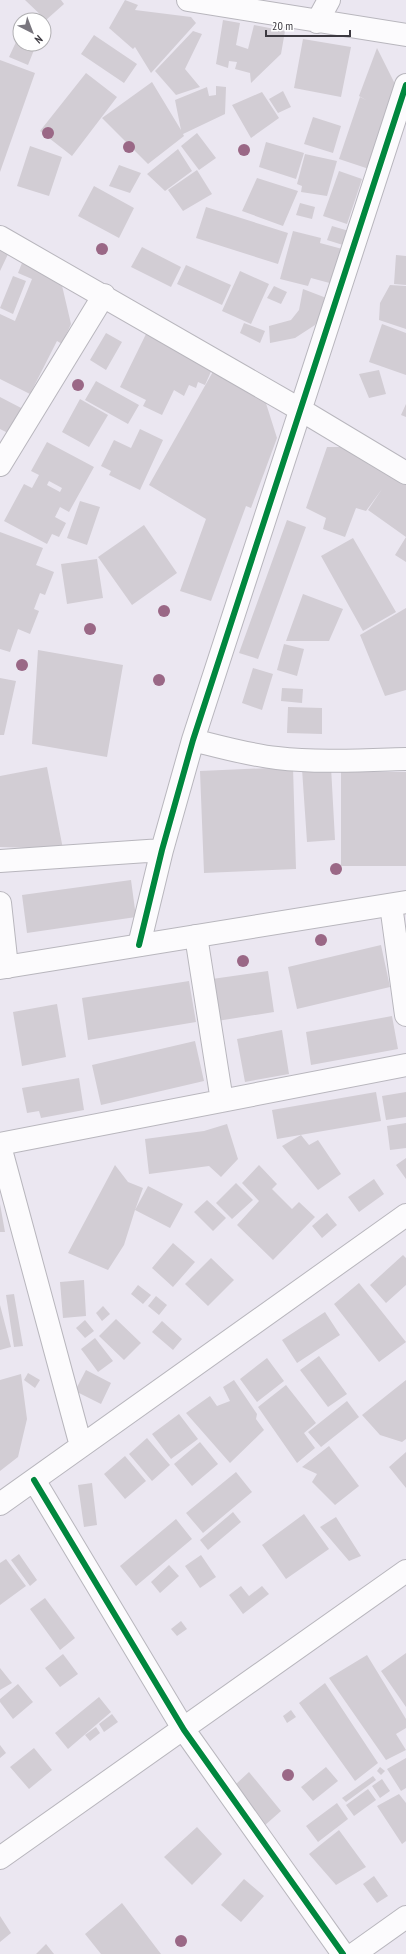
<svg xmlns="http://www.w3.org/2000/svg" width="406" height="1954" viewBox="0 0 406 1954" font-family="'PT Sans Narrow',sans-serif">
  <rect width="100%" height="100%" fill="#ebe7f1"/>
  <path fill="#d2cdd4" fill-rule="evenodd" d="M25,0h36l3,4 -18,16z
    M125,0l13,5 -3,5 56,7 5,6 -45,50 -16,-26 -2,2 -24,-21z
    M34,16l5,4h-9z
    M223,20l17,3 -4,22 12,4 6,-24 31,6 -4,23 -30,29 -1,-10 -15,-4 2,-7 -8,-1 -1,7 -12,-4z
    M193,31l9,3 -17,35 15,18 -24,8 -21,-24z
    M94,35l43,29 -13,19 -43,-29z
    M303,39l48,8 -10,50 -47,-9z
    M16,42l18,8 -6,15 -19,-8z
    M377,48l19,38 -24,84 -33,-11 21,-62 6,3 -7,-4z
    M0,60l35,13 -35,99z
    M86,73l31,24 -45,59 -32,-25z
    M152,82l29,48 -6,-30 32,-13 2,9 7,-1v-9l10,1 -1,27 -42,20 1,2 -36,28 -46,-46z
    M283,91l8,16 -13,6 -9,-14z
    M262,92l17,26 -28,20 -19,-33z
    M313,117l28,9 -8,27 -29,-9z
    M197,133l19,25 -17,12 -18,-24z
    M266,142l38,11 -8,26 -37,-12z
    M30,146l32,11 -13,39 -32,-10z
    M178,149l14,22 -27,20 -18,-17z
    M305,154l32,7 -10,35 -26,-4 1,-6 -5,-2z
    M119,165l22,8 -11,20 -21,-7z
    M197,170l15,24 -29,17 -15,-21z
    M339,171l23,8 -15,45 -24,-8z
    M257,178l41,13 -15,35 -41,-15z
    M94,186l40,22 -15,30 -41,-22z
    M300,203l15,4 -3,12 -16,-4z
    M206,207l82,26 -10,31 -82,-26z
    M332,226l17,5 -6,14 -16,-5z
    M293,231l28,7 -1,5 26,7 -9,35 -26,-7 -3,8 -28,-7z
    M0,245l10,5 -10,21z
    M142,247l39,20 -10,20 -40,-20z
    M396,255l10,1v29l-12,-1z
    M22,263l38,14 11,47 -9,20 -5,-3 -27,53 -30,-15v-65l15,7 17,-42 -14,-6z
    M186,265l45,20 -9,20 -45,-21z
    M240,271l29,13 -18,40 -29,-13z
    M13,276l13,5 -13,33 -13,-6z
    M390,285l16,1v43l-27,-9 1,-17z
    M274,286l13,6 -6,12 -14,-6z
    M303,289l26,10 -14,26 -20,13 -25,5 -1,-17 22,-6 8,-10z
    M244,323l21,8 -5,12 -20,-10z
    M382,324l24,9v42l-37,-13z
    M106,333l16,9 -16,28 -16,-10z
    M146,334l67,33 -8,18 -7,-3 -2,6 -7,-3 -5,11 -10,-6 -12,25 -19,-9 3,-6 -26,-13z
    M215,368l49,29 13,41 -26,70 -5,-2 -35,95 -31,-10 26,-72 -57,-34z
    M379,370l7,24 -17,4 -10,-24z
    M96,381l43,24 -11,19 -43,-24z
    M0,397l25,13 -13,25 -12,-6z
    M80,399l28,16 -19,32 -27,-15z
    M406,404v13l-5,-2z
    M140,429l23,11 -23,50 -31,-15 2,-4 -10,-5 13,-26 17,8z
    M47,442l47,25 -25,45 -9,-5 -5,10 11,6 -7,14 -7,-3 -5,10 -43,-23 20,-37 8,4 7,-13 -8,-4zM49,481l13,7 -2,4 -13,-7z
    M327,447h27l52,32v83l-11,-7 11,-18 -38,-27 14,-21 -16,22 -10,-3 -11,29 -22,-8 3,-11 -20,-10z
    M80,501l20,6 -13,38 -20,-7z
    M287,520l19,7 -48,132 -19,-6z
    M144,525l33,48 -45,32 -34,-48z
    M0,532l43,16 -7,17 18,7 -9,23 -5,-2 -6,16 5,2 -9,23 -12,-5 -8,23 -10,-3z
    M353,538l43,74 -33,19 -42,-75z
    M97,559l6,39 -36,6 -6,-40z
    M303,594l40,15 -14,32h-43z
    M406,608v82l-21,6 -25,-61z
    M284,644l20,5 -7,27 -20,-6z
    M38,650l85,15 -16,92 -75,-13z
    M253,668l20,6 -11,36 -20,-7z
    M0,678l16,3 -12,54h-4z
    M282,688l21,1 -1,14 -21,-2z
    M288,707l34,1v26l-35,-1z
    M47,767l16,82 -63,-2v-71z
    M293,767l3,102 -92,4 -4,-102z
    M331,767l4,73 -28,2 -5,-73z
    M341,772h65v94h-65z
    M131,880l5,37 -109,16 -5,-38z
    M381,945l9,42 -93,22 -9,-42z
    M268,971l6,41 -57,9 -5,-42z
    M189,981l7,41 -108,18 -6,-42z
    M57,1004l9,53 -44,9 -9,-54z
    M392,1016l6,33 -87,16 -5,-33z
    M282,1030l7,44 -44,8 -8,-43z
    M195,1041l9,40 -103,24 -9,-40z
    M79,1078l5,32 -43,8 -2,-7 -12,2 -5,-25z
    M376,1092l5,29 -104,18 -5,-29z
    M406,1092v25l-20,3 -4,-24z
    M406,1123v25l-16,2 -3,-24z
    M227,1124l11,35 -17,18 -12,-11 -60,8 -4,-35 59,-8z
    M301,1135l8,10 9,-5 23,34 -23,16 -36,-44z
    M406,1158v21l-10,-14z
    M115,1165l13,17 15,6 -8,22 13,-24 35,18 -13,24 -35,-18 -11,35 -16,25 -40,-17z
    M259,1165l18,19 -5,5 20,20 7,-7 16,15 -42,43 -36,-35 22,-24 -17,-18z
    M374,1179l10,15 -25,18 -11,-15z
    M236,1183l17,17 -21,19 -16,-16z
    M207,1200l19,18 -13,13 -19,-19z
    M0,1204l5,28h-5z
    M327,1213l10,12 -15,13 -10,-12z
    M173,1243l22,19 -22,25 -21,-19z
    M403,1255l3,3v27l-20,18 -16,-18z
    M211,1258l23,22 -26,26 -23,-22z
    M84,1280l2,36 -23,2 -3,-36z
    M359,1283l47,59 -27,20 -45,-58z
    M138,1285l13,10 -8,9 -12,-10z
    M14,1294l9,52 -9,1 -8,-52z
    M156,1296l11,9 -8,10 -11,-9z
    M0,1305l11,42 -11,3z
    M103,1306l7,8 -8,7 -6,-8z
    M325,1312l15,23 -43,28 -15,-23z
    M116,1319l25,24 -17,17 -25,-24z
    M85,1320l9,11 -9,7 -9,-10z
    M162,1321l20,18 -9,11 -21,-18z
    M95,1338l18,23 -15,11 -17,-23z
    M319,1356l28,38 -19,13 -28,-37z
    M267,1358l17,23 -27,21 -17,-23z
    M86,1370l25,13 -10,21 -26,-13z
    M28,1373l12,7 -5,8 -11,-8z
    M21,1374l6,45 -9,38 -18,14v-91z
    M234,1380l23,34 -1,5 8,11 -34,33 -44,-50 24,-17 7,10 13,-5 -7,-14z
    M406,1380v59l-4,3 -22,-7 -18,-20z
    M286,1385l30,38 -12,10 11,15 -18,15 -39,-56z
    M347,1401l12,16 -38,30 -13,-15z
    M179,1414l19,25 -27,20 -19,-25z
    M147,1438l23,27 -18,16 -23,-27z
    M200,1442l18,22 -26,22 -18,-22z
    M329,1446l30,40 -24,19 -23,-23 5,-8 -15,-7z
    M406,1452v36l-17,-21z
    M125,1456l21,25 -21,18 -21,-25z
    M236,1472l16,20 -49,41 -17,-20z
    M92,1483l5,42 -13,2 -6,-42z
    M233,1512l8,10 -33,28 -8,-10z
    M304,1514l25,35 -43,30 -24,-34z
    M336,1517l25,39 -12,5 -29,-34z
    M176,1519l16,20 -56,47 -16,-20z
    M19,1554l18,26 -7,6 -19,-26z
    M201,1555l15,22 -16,11 -15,-22z
    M6,1559l20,27 -26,19v-42z
    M169,1565l10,11 -19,17 -9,-11z
    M241,1586l8,10 13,-10 7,8 -26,20 -14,-19z
    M45,1598l30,40 -15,12 -30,-41z
    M181,1621l6,8 -10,7 -6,-7z
    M406,1653v54l-25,-36z
    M63,1654l15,20 -18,13 -15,-19z
    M367,1655l39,64v9l-10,6 10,16 -20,10 -57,-82z
    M0,1668l12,15 -12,7z
    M325,1683l53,80 -23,18 -56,-78z
    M18,1684l15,18 -20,17 -13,-17v-3z
    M99,1697l12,15 -43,37 -13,-16z
    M291,1710l5,7 -9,6 -4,-7z
    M112,1714l6,8 -14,10 -5,-8z
    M96,1727l4,6 -10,8 -5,-6z
    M0,1745l6,8 -6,5z
    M34,1748l18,22 -23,19 -19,-22z
    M406,1758v30l-5,3 -14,-22z
    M326,1767l12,14 -25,20 -12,-14z
    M380,1767l5,4 -4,4 -4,-4z
    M249,1772l32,39 -17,15 -29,-41z
    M373,1776l3,4 -30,22 -4,-4z
    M382,1779l8,12 -10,7 -8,-12z
    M368,1789l8,11 -22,16 -8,-11z
    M399,1794l7,9v38l-4,3 -25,-38z
    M337,1803l11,16 -30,23 -12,-16z
    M197,1827l25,27 -30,31 -28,-28z
    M339,1830l27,37 -30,18 -27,-31z
    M374,1876l14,20 -11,7 -14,-19z
    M244,1879l20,17 -23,26 -20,-17z
    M122,1903l39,51h-60l-16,-20z
    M0,1916l11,17 -11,9z
    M46,1944l8,10h-18z"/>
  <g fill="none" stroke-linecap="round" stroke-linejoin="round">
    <g stroke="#b8b6bd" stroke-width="24">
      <path id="street" d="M188,0l218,35
        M317,22l12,-22
        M0,237l301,173 105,63
        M0,465l104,-170
        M193,740c28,7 56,15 84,18 42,5 87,2 129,1
        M0,861l162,-11
        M0,903l7,64
        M391,905l15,110
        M196,936l26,165
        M139,945l23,-95 31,-110 213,-655
        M0,1144l406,-79
        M0,1146l81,300
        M34,1480l150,250 159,224
        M0,1504l406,-289
        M0,1858l406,-287
        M354,1954l52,-37"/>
    </g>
    <g stroke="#b8b6bd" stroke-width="24">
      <path id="secondary" d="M0,968l406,-66"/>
    </g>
    <use href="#street" stroke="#fcfbfd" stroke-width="22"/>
    <use href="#secondary" stroke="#fcfbfd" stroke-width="22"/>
    <g stroke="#fff" stroke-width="8">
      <path id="cycleway" d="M139,945l23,-95 31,-110 213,-655
        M34,1480l150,250 159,224"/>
    </g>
    <use href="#cycleway" stroke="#00873e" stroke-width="6"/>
  </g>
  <g fill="#9a6886">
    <circle cx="48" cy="133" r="6"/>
    <circle cx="129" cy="147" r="6"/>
    <circle cx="244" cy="150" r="6"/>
    <circle cx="102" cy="249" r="6"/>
    <circle cx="78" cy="385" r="6"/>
    <circle cx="164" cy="611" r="6"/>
    <circle cx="90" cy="629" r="6"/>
    <circle cx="22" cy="665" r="6"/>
    <circle cx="159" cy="680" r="6"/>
    <circle cx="336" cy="869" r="6"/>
    <circle cx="321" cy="940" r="6"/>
    <circle cx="243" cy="961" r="6"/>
    <circle cx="288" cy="1775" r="6"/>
    <circle cx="181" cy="1941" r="6"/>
  </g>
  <g transform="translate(32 32) rotate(138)"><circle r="19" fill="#ffffff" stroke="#b1b0b3"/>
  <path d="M0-3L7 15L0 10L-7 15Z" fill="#79767e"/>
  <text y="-6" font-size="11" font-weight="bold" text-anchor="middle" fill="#3c3940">N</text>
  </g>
  <path d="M266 30v6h84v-6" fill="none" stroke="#3c3940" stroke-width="2"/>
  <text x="272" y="30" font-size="12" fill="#3c3940" stroke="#ffffff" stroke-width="3" paint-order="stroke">20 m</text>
</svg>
